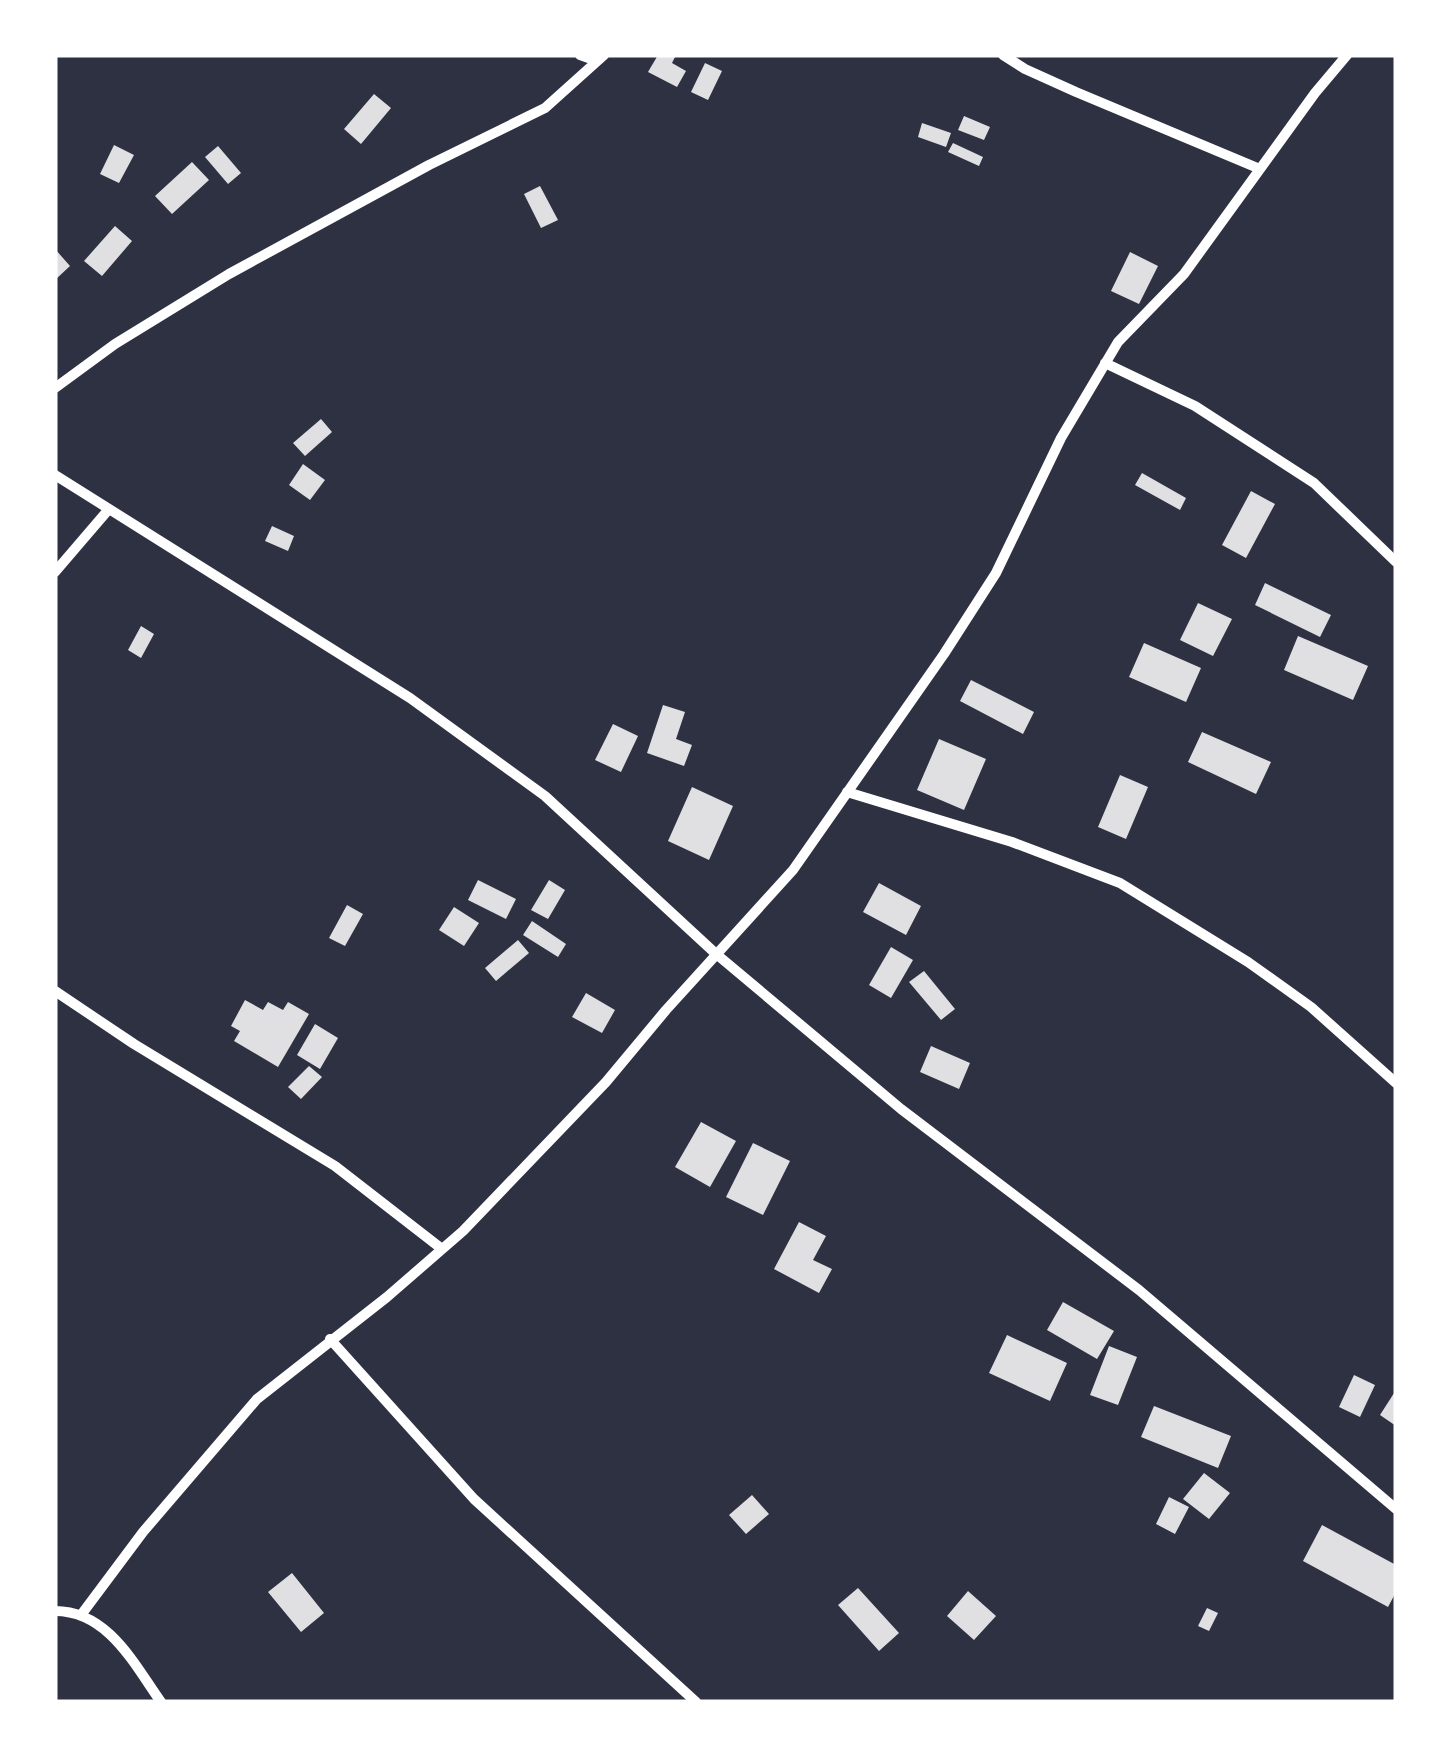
<svg xmlns="http://www.w3.org/2000/svg" width="1451" height="1757" viewBox="0 0 1451 1757" font-family="Lato,sans-serif">
  <rect width="100%" height="100%" fill="#2d3142"/>
  <path fill="#e0e0e3" d="M658,55h18l-4,8 14,8 -9,16 -29,-15z
    M705,63l17,8 -14,29 -17,-8z
    M374,94l17,14 -30,36 -17,-15z
    M964,116l26,11 -6,13 -26,-10z
    M922,123l29,10 -5,14 -28,-10z
    M953,143l30,14 -4,9 -31,-14z
    M114,145l20,10 -15,28 -19,-9z
    M218,146l23,27 -13,11 -23,-27z
    M192,162l17,18 -37,34 -17,-18z
    M540,186l18,34 -17,8 -17,-34z
    M115,226l17,15 -30,35 -18,-15z
    M55,249l15,17 -15,14z
    M1130,252l28,14 -19,38 -28,-13z
    M321,419l11,13 -27,24 -12,-13z
    M303,464l22,16 -15,20 -21,-15z
    M1142,473l44,25 -6,12 -45,-25z
    M1251,491l24,13 -29,54 -24,-13z
    M272,526l22,10 -6,15 -23,-10z
    M1265,583l66,32 -11,22 -65,-32z
    M1198,603l34,16 -19,37 -33,-16z
    M141,626l13,8 -13,24 -13,-8z
    M1298,636l70,30 -15,34 -69,-30z
    M1144,643l57,25 -15,34 -57,-25z
    M971,680l63,32 -11,22 -63,-33z
    M663,705l22,7 -9,27 16,6 -8,21 -37,-13z
    M613,724l25,12 -17,36 -26,-12z
    M1202,732l69,30 -15,32 -68,-32z
    M939,739l47,20 -22,51 -47,-20z
    M1120,775l28,12 -22,52 -28,-12z
    M692,787l41,19 -24,54 -41,-19z
    M478,880l38,19 -10,20 -38,-19z
    M549,880l16,10 -17,29 -17,-9z
    M879,883l42,23 -15,29 -43,-23z
    M347,905l16,9 -18,32 -16,-8z
    M454,907l25,16 -15,23 -25,-16z
    M532,921l34,23 -8,13 -35,-22z
    M518,940l11,13 -33,28 -11,-13z
    M891,947l22,13 -22,38 -22,-13z
    M924,971l31,38 -14,11 -32,-38z
    M586,993l29,17 -13,23 -30,-16z
    M245,1000l18,10 5,-8 15,8 5,-8 21,12 -31,53 -44,-26 6,-10 -9,-5z
    M315,1024l23,14 -18,31 -23,-14z
    M931,1046l39,17 -11,26 -39,-17z
    M309,1066l13,11 -21,22 -13,-12z
    M701,1122l35,19 -26,46 -35,-20z
    M753,1143l37,18 -27,54 -37,-18z
    M799,1222l27,14 -13,24 19,9 -13,24 -45,-24z
    M1063,1302l51,29 -17,28 -50,-29z
    M1007,1335l60,28 -17,38 -61,-28z
    M1109,1346l28,11 -19,48 -28,-10z
    M1354,1375l21,10 -15,32 -21,-10z
    M1396,1390v36l-16,-11z
    M1154,1406l77,30 -13,32 -77,-31z
    M1204,1473l26,20 -21,26 -26,-20z
    M752,1495l17,19 -23,20 -17,-19z
    M1169,1497l20,10 -14,27 -19,-10z
    M1322,1525l74,40v27l-8,15 -85,-46z
    M292,1573l32,40 -23,19 -33,-40z
    M858,1588l41,45 -20,18 -41,-46z
    M968,1591l28,25 -22,24 -27,-24z
    M1207,1608l11,5 -9,18 -11,-5z"/>
  <g fill="none" stroke-linecap="round" stroke-linejoin="round">
    <path stroke="#fff" stroke-width="10" d="M580,55l17,6
      M1003,55l22,14 51,23 184,77
      M1105,363l90,43 119,77 82,79
      M55,388l60,-44 114,-70 200,-109 116,-57 59,-53
      M55,475l355,223 135,98 170,157 186,156 238,181 257,219
      M55,572l54,-63
      M847,792l165,50 108,41 128,79 63,45 85,76
      M55,991l79,53 201,122 107,83
      M330,1339l144,160 222,203
      M55,1611c53,0 79,53 106,91
      M81,1615l62,-83 114,-133 130,-102 76,-66 143,-149 60,-72 127,-140 151,-216 52,-81 65,-135 57,-96 66,-68 131,-181 32,-38"/>
  </g>
  <rect width="1451" height="1757" fill="none" stroke="#ffffff" stroke-width="115"/>
</svg>
